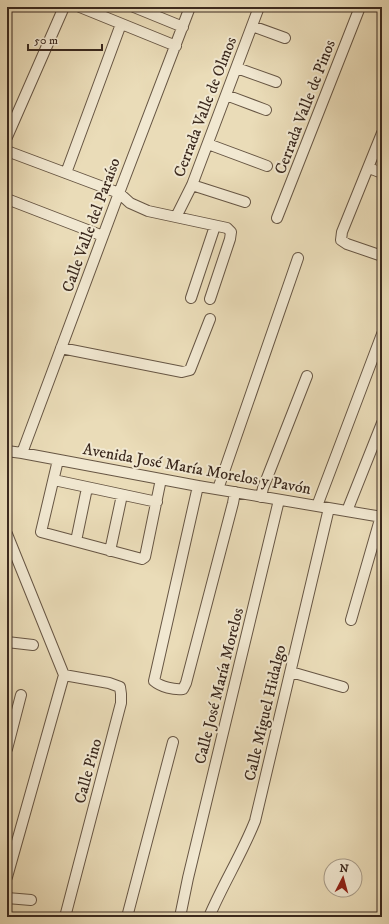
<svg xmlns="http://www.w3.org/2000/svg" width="389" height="924" viewBox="0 0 389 924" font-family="'IM FELL DW Pica',serif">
  <rect width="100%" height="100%" fill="#eadcb8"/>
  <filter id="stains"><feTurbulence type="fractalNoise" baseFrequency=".005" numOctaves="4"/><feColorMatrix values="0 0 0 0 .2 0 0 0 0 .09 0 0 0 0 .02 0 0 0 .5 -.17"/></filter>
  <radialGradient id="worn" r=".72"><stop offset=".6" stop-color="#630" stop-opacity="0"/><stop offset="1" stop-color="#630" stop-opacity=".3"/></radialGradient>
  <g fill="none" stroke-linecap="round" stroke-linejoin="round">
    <g stroke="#675644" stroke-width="12">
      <path id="minor" d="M80,7l96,39
        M134,7l49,20
        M252,26l33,12
        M237,68l39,14
        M226,95l40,15
        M382,133l-40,99 -1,8 6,4 35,12
        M7,137l57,-130
        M208,144l59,22
        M7,151l112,42 11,10 18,8 79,17 4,4 -1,7 -20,60
        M369,168l13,5
        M66,173l55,-149
        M192,185l53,17
        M7,199l96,37
        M176,217l16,-32 67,-178
        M277,218l83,-211
        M191,298l24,-72
        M61,348l121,24 8,-2 20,-51
        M7,451l15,2 176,33 184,31
        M22,453l97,-260 71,-186
        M58,460l-17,72 101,27 3,-2 16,-78
        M54,480l103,22
        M198,486l-44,195c7,6 20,9 29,8l3,-6 47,-180 2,-11
        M218,489l80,-231
        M261,497l2,-9 44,-112
        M317,506l65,-172
        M347,511l35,-88
        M7,534l57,141 -57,202
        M76,541l11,-53
        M110,551l12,-56
        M351,620l30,-104
        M7,642l26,3
        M291,672l52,15
        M64,675l45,8 11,4 1,7v9l-56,214
        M7,749l14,-54
        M7,898l24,2
        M127,917l46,-175
        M180,917l8,-39 91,-378
        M209,917c14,-33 33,-63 46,-96l74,-313"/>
    </g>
    <use href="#minor" stroke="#f1e8d1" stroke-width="10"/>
  </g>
  <g text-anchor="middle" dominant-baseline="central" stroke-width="4" stroke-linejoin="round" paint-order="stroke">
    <g font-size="16" fill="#3b291e" stroke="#f1e8d1">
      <text transform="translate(205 107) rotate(-69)">Cerrada Valle de Olmos</text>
      <text transform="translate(305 107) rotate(-69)">Cerrada Valle de Pinos</text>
      <text transform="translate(91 225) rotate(-70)">Calle Valle del Paraíso</text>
      <text transform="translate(197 469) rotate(10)">Avenida José María Morelos y Pavón</text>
      <text transform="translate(219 686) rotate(-76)">Calle José María Morelos</text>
      <text transform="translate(265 713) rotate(-77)">Calle Miguel Hidalgo</text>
      <text transform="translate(88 771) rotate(-75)">Calle Pino</text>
    </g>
  </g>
  <rect width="389" height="924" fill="none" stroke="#eadcb8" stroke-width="24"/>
  <rect x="8" y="8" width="373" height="908" fill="none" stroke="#3b291e" stroke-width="2"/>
  <rect x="12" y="12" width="365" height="900" fill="none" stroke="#3b291e"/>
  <g transform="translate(343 878) rotate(6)"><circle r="19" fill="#f1e8d1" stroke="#a89c89"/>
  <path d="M0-3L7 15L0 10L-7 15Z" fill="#8f2418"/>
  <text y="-6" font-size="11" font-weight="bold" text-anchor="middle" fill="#3b291e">N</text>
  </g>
  <path d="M28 44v6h74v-6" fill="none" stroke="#3b291e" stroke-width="2"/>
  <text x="34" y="44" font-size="12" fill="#3b291e" stroke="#f1e8d1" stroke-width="3" paint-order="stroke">50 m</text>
  <rect width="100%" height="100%" filter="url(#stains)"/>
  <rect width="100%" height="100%" fill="url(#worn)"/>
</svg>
